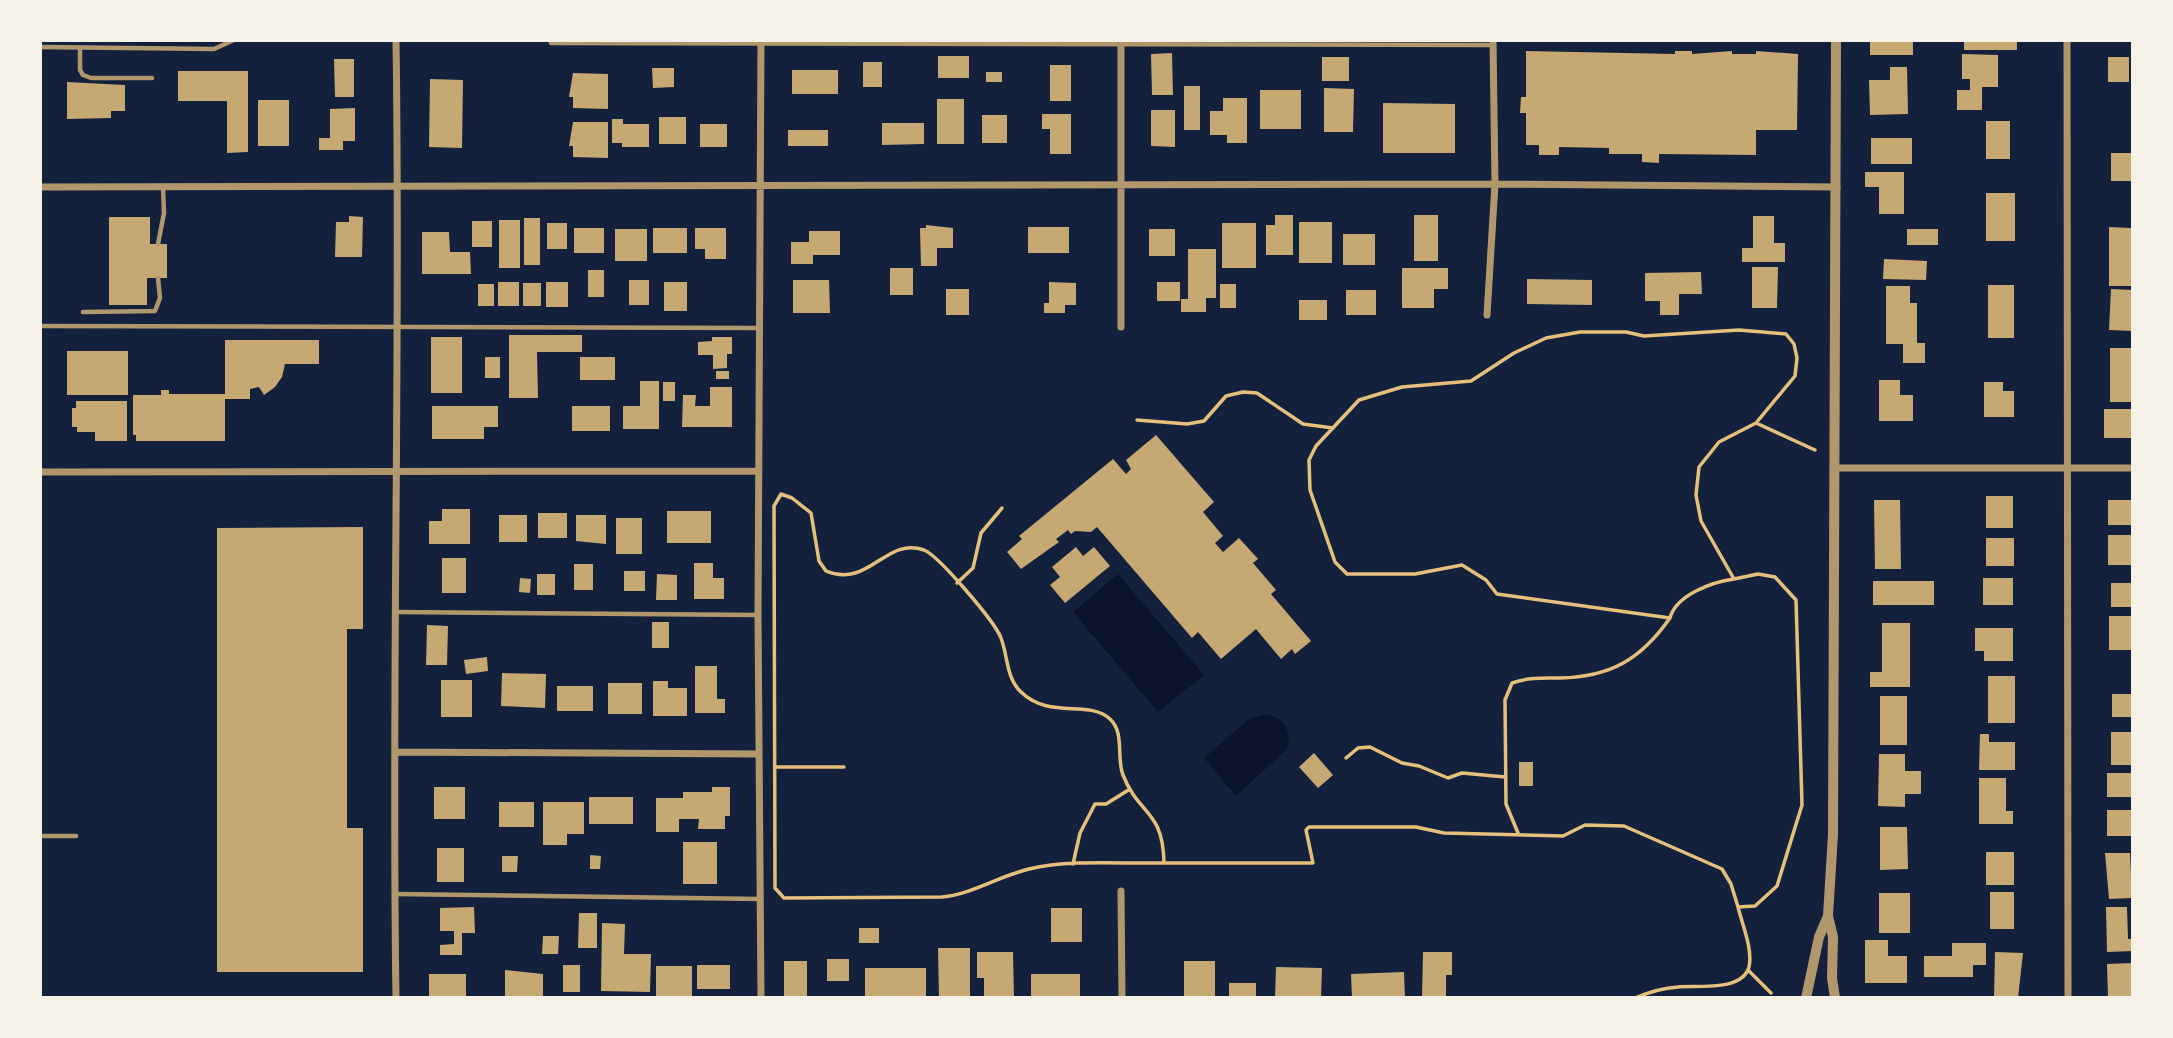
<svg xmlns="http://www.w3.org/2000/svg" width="2173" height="1038" viewBox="0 0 2173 1038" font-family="'Source Serif 4',serif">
  <rect width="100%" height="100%" fill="#14213d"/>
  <path fill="#0b132b" d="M1118,574l86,101 -46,37 -85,-100z
    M1265,714c19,3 27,17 22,35l-51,47 -32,-38 45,-39z"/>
  <path fill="#c6a872" d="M1870,40h43v15h-43z
    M1964,40h53v10h-53z
    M1526,51l149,3v-3h17v3l40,-3v3h24v-3l42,3 -1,76h-41v25l-97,-1v9l-17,-1v-8h-33v-6l-50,-1v8h-20v-10h-13v-32h-6l1,-16h5z
    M1172,53l1,42h-21l-1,-41z
    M1962,54l36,1v32h-16v23h-25v-20h13v-11h-8z
    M938,56h31v22h-31z
    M1322,57h27v24h-27z
    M2108,57h21v25h-21z
    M334,59h20v38h-19z
    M863,62h19v25h-19z
    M1050,65h21v36h-21z
    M1890,67h17l1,47 -38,1 -1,-35h21z
    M652,68h22v19l-21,1z
    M792,70h46v24h-46z
    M178,71h70v81l-21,1v-52h-49z
    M986,72h16v10h-16z
    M573,73l35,1v35l-35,-1v-11h-4z
    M430,79l33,1 -1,68 -33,-1z
    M67,82l58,3v26h-14v7l-44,1z
    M1184,86h16v44h-16z
    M1324,88l30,1 -1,43h-29z
    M1260,90h41v39h-41z
    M1223,98h24v45h-20v-8h-17v-24h13z
    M937,99h27v45h-27z
    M258,100h31v46h-31z
    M1383,103l72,1v49h-72z
    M355,108v33h-12v9h-24v-12h11v-29z
    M1151,110h24v37l-24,-1z
    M1042,114h29v40h-21v-25h-8z
    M982,115h25v28h-25z
    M659,117h27v27h-27z
    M612,119h11v5h26v23h-27v-4h-10z
    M1986,121h24v38h-24z
    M573,122h35v36l-35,-1v-11h-4z
    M882,123h42v21l-42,1z
    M700,124h27v23h-27z
    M788,130h40v16h-40z
    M1871,138h41v26h-41z
    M2111,153h22v28h-22z
    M1865,172h39v42h-25v-27h-14z
    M1986,193h29v48h-29z
    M1275,215h18v40h-27v-30h9z
    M1414,215h24v46h-24z
    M349,216l14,1 -1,40h-27l1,-35h13z
    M1753,216h21v27h11v19h-43v-14h11z
    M109,217h41v27h17v34h-20v27h-38z
    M524,218h16v47h-16z
    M499,220h21v48h-21z
    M472,221h20v26h-20z
    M1299,222h33v41h-33z
    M547,223h20v26h-20z
    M1222,223h34v45h-34z
    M926,225l27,3v20h-16v18h-16l-1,-38h6z
    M1028,227h41v26h-41z
    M2109,227l22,1 2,58h-24z
    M574,228h30v25h-30z
    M653,228h34v25h-34z
    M695,228h31v31h-21v-10h-10z
    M615,229h32v32h-32z
    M1149,229h26v27h-26z
    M1907,229h31v16h-31z
    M809,231h31v24h-27v9h-22v-22h18z
    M422,232h27l1,20h20l1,22h-49z
    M1343,234h32v31h-32z
    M1188,249h28v49h-10v14h-25v-13h7z
    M1884,259l43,2 -1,19 -43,-1z
    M1752,267h26l-1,41h-25z
    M890,268h23v27h-23z
    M1402,268h46v21h-14v19h-32z
    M588,270h16v27h-16z
    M1701,272l1,22h-23v21h-19v-14h-15v-28z
    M1527,279l65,1v25l-65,-1z
    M629,280h20v25h-20z
    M793,280h36l1,33h-37z
    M498,282h21v24h-21z
    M546,282h22v25h-22z
    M664,282h23v29h-23z
    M1049,282l27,1v22h-11v8h-21v-10h5z
    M1157,282h23v19h-23z
    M523,283h18v23h-18z
    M478,284h16v22h-16z
    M1220,284h16v24h-16z
    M1988,285h26v53h-26z
    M1886,286h24v17h7v40h8v20h-22v-19h-17z
    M946,289h23v26h-23z
    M2111,289l22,1v41l-24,-1z
    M1346,290h30v25h-30z
    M1299,300h28v20h-28z
    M509,335h73v17h-45l1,46h-29z
    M431,337h31v56h-31z
    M712,337h20v17h-5v14l-14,1v-14h-15v-13l14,-1z
    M225,340h94v24h-34l-3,13 -7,10 -11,8 -5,-8 -9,2v10h-25v42h-89v-6h-3v-40h28v-5h8v4h56z
    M2110,348h23v54h-23z
    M67,351h61v44h-61z
    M485,357h15v21h-15z
    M580,357h35v23h-35z
    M716,371h13v8h-13z
    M1879,380h21v15h13v26h-34z
    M640,381h19v48h-36v-23h17z
    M663,382h12v19h-12z
    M1984,382h19v9h11v26h-30z
    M710,387h22v40h-50l1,-32h13l-1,11h15z
    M76,401h51v40h-32v-9h-18v-5h-5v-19h4z
    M432,406h66v21h-14v12h-52z
    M572,406h38v25h-38z
    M2104,409h29v29h-29z
    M1156,435l58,67 -11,10 20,24 -8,7 8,9 16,-14 19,21 -5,4 23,27 -5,4 40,47 -16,13 -3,-5 -11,10 -25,-30 -35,30 -23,-27 -6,6 -95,-111 -6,5 -16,-1 -4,3 -3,-4 -12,9 3,3 -38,27 -14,-17 15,-13 -3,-3 94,-77 13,15 5,-5 -5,-9z
    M1986,496h27v32h-27z
    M1874,500h26l1,69h-26z
    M2108,500h25v25h-25z
    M442,509h28v35h-41v-23h13z
    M667,511h44v32h-44z
    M538,513h29v25h-29z
    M499,515h28v27h-28z
    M576,515h30v29l-30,-3z
    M616,518h26v36h-26z
    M363,527v102h-16v199h16v144h-146v-444z
    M2108,535h25v30h-25z
    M1986,538h28v28h-28z
    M1076,547l7,9 11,-9 16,19 -45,37 -15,-18 10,-8 -8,-10z
    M442,558h24v35h-24z
    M694,563h19v15h11v21h-30z
    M574,564h19v26h-19z
    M624,571h21v20h-21z
    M537,574h18v21h-18z
    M657,574l20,1v25h-21z
    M520,578l11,1 -1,14 -11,-1z
    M1983,578h30v27h-30z
    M1873,581h61v24h-61z
    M2111,583h22v24h-22z
    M2109,616h24v34h-24z
    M652,622h17v26h-17z
    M1882,623h28v64h-40v-15h12z
    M427,625l21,1 -1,39h-21z
    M1975,628h38v33h-29v-10h-9z
    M487,657l1,14 -22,3 -2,-14z
    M695,666h22v33h8v14h-30z
    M502,673l44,1 -1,34 -44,-2z
    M1988,676h27v47h-27z
    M441,680h31v37h-31z
    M653,681h15v7h19v28h-34z
    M608,683h34v31h-34z
    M557,686h36v25h-36z
    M2112,694h21v23h-21z
    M1880,696h27v49h-27z
    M2111,732h22v33h-22z
    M1980,734h9v8h26v28h-36z
    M1314,753l19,22 -15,13 -19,-21z
    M1879,754h26v17h16v23h-16v13l-27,-1z
    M1519,762h14v24h-14z
    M2107,773h26v24h-26z
    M1979,778h27v33h7v13h-34z
    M434,787h31v32h-31z
    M712,787h18v29h-5v13h-27l1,-10h-20v13h-23v-34h27v-6h29z
    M589,797h44v27h-44z
    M499,802h35v25h-35z
    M543,802h41v32h-17v11h-24z
    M2107,810h26v26h-26z
    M1880,827h27l1,42 -28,1z
    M683,842h34v42h-34z
    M437,848h27v34h-27z
    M1986,852h28v33h-28z
    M2105,853h25l2,45 -23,1z
    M590,855l11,1 -1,13h-10z
    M502,856h16l-1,16h-15z
    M1990,892h24v37h-24z
    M1879,893h31v40h-31z
    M474,907l1,26h-13v22h-22v-10l14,-1v-13h-14v-23z
    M2106,907h21l1,32h5v12l-26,1z
    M1051,908h31v34h-31z
    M579,913h18v35h-19z
    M602,923l23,1 -1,30h27l-1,38 -49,-1z
    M859,928h20v15h-20z
    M543,936h16l-1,18h-16z
    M1865,940h23v16h19v27h-42z
    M1952,943h34v22h-13v12h-49v-21h28z
    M938,948h32v50h-31z
    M977,952h36l1,46h-30v-20h-7z
    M1423,952h29v23h-6v23h-24z
    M1995,952l28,1 -5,45h-24z
    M827,959h22v22h-22z
    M784,961h23v37h-23z
    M1184,961h31v37h-31z
    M2132,963l1,35h-25l-1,-34z
    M563,965h17v27h-17z
    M697,965h33v24h-33z
    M656,966h36v30h-36z
    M1276,967l46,1 -1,30h-46z
    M865,968h61v29h-61z
    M505,970l38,4v24h-38z
    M1404,972l1,26h-53l-1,-24z
    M429,974h37v22l-37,2z
    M1031,974h49v24h-49z
    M1229,983h27v15h-27z"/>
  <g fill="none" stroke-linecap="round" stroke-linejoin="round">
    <path stroke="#e5c07b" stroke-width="3.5" d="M1137,420l50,4 17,-3 22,-25 17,-4 14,1 46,31 30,4
      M1756,423l59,27
      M957,583l16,-15 8,-35 21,-25
      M1670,618c6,-23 42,-36 64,-39
      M1346,758l12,-10 12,-1 32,16 17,3 29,12 14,-5 43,4
      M775,767h69
      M1164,863c-44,1 -92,-4 -135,6 -30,7 -56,25 -87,28l-158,1 -9,-10 -1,-382 7,-12 11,4 19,15 8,48 7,10c43,18 60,-35 98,-21 15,6 71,72 77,88 7,18 5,40 20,54 29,28 67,7 89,27 15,14 6,38 13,56 16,41 40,34 41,88h149l-7,-33 3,-3h107l28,6 119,3 22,-11 39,1 98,43 9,15 7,23 17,-1 22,-20 25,-81 -6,-205 -21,-23 -17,-3 -24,5 -33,-58 -5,-26 3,-28 20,-25 37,-19 39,-47 2,-18 -3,-14 -8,-10 -47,-4 -95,6 -18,-4h-46l-34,6 -32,15 -43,28 -69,6 -43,13 -43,46 -7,14 1,30 25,72 12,12h68l47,-9 24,15 11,14 173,24c-29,41 -59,59 -110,60 -18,0 -30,-1 -48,5l-7,17 1,104 12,29
      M1073,864l7,-31 15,-29h11l24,-15
      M1748,970l23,23
      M1635,998c14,-6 29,-10 43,-11 19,-2 64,5 71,-20 4,-18 -7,-43 -11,-60"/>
    <path stroke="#b1986c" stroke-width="4.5" d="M551,43l942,2
      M40,47l174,2 20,-9
      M80,48v22l3,5 8,3h61
      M158,244l6,-31 -1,-26
      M83,312l72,-1 5,-13 -2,-20
      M40,326l720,2
      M395,612l363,3
      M40,836h36
      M395,894l366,5"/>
    <path stroke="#b1986c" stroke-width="7" d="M1121,40v287
      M2067,40l1,958
      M40,187l1455,-3 342,3
      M1487,315l8,-131 -2,-144
      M1834,468h299
      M40,472l719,-1
      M395,752l363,2
      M1121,891l1,107
      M396,998c-5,-319 5,-639 0,-958
      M761,998l-3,-383 3,-575"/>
    <path stroke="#b1986c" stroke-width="10" d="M1806,998l13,-61 9,-21
      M1835,998l-3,-20 1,-41 -5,-21 5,-82 3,-794"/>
  </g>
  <rect width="2173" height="1038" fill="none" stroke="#f6f1e7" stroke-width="84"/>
</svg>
